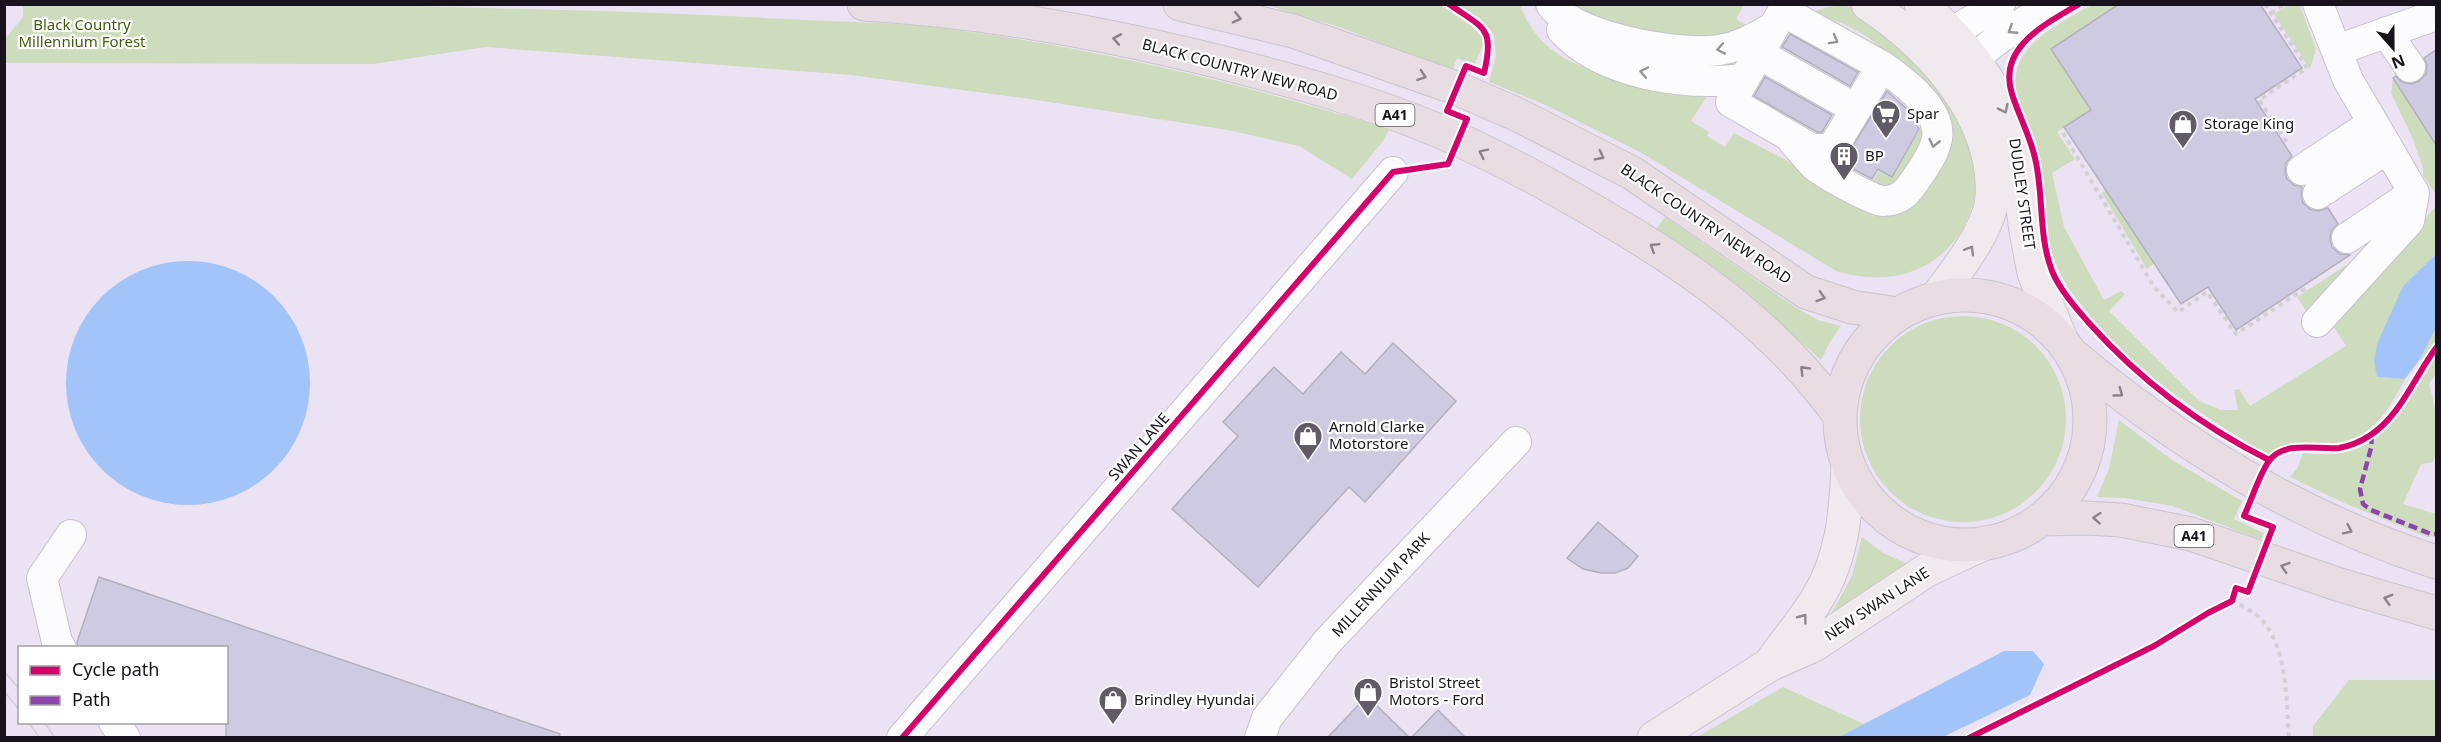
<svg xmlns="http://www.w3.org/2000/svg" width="2441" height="742" font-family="'Noto Sans',sans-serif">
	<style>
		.green { fill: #ccdcbc }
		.water { fill: #a3c4f9 }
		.building { fill: #cecae1; stroke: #b3b0bd; stroke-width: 1.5 }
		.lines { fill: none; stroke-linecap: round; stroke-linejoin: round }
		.minor-casing { stroke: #c7c1ce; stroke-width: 32 }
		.major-casing { stroke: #c9c5ce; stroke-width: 35 }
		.highway-casing { stroke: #c9c5ce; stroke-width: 35 }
		.path { stroke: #d2d0d5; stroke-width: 4; stroke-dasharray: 4.5 4.5; stroke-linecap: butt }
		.minor { stroke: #fcfbfd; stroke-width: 30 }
		.major { stroke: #f0e9ed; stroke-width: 33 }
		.highway { stroke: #e8dde2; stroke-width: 33 }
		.tram { stroke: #d3d1d5; stroke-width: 1.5 }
		.quiet { stroke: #8e44ad; stroke-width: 4.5; stroke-dasharray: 9 4.5; stroke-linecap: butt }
		.cycleway-casing { stroke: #fff; stroke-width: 10 }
		.cycleway { stroke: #d6006c; stroke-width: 6 }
		.oneway { stroke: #8a8289 }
		.oneway2 { stroke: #959298 }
		.oneway3 { stroke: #8e888f }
		.labels { text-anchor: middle; stroke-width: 4.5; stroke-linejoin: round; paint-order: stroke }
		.shield { fill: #fff; stroke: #5d5960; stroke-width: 1.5 }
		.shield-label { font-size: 14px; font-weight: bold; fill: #17121c }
		.park-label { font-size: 15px; fill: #3e5f08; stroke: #fff }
		.street-label { font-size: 15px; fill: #17121c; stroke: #fff }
		.poi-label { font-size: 15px; fill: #17121c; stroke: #fff; text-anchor: start }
	</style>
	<rect width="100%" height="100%" fill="#ebe3f4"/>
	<!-- green -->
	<path class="green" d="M355 4C499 9 643 11 786 19 835 22 885 22 933 27 1089 46 1240 83 1389 129L1384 140 1352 179 1299 146 1228 130 1030 99 851 75 486 47 373 64 5 63V39L23 17V5Z
		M2290 4 2300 5 2316 49 2310 69 2274 14Z
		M1267 5H1440L1469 24 1482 37 1483 46 1474 65 1457 58 1452 71 1342 28Z
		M1458 5H1520C1540 58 1582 69 1633 81 1658 87 1682 93 1707 96L1691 121 1709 132 1707 136 1725 147 1734 133 1873 206 1946 147 1903 64 1866 36 1844 24 1812 13C1823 7 1840 4 1852 7 1861 9 1919 58 1926 67 1934 76 1975 141 1976 149 1988 237 1922 298 1836 271L1640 152 1548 106 1489 82 1496 56 1494 34 1478 17Z
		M1572 5H1744L1736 19 1749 27 1707 42 1621 31Z
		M2092 5H2119L2091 110 2057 132 2075 159 2052 173 2064 227 2104 300 2121 291 2125 294 2109 311 2199 401 2221 410H2238L2234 390 2239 389 2250 406 2346 346 2334 327 2436 206V254L2403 286 2377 377 2405 379C2391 406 2371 441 2336 443 2308 444 2296 438 2270 456 2203 416 2139 375 2089 314 2072 294 2059 277 2052 252 2043 222 2045 185 2039 153 2035 132 2021 115 2017 94 2006 47 2059 24 2092 5Z
		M2393 78 2426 128 2436 122V195L2423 175V168L2413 139 2391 93Z
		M1922 126 1926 129 1902 189 1870 185 1880 170 1892 177Z
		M2105 190 2154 263 2147 269 2102 193Z
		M1665 217 1795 307 1818 320 1841 326 1830 342 1821 360 1761 307 1655 231Z
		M2362 255 2308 314 2297 297Z
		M1860 419a103 103 0 1 1 206 0a103 103 0 1 1-206 0Z
		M2436 328V374L2429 384C2436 409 2441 436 2433 462L2421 464 2403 504 2436 514V536L2427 537 2344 503 2290 477 2298 467 2303 453C2378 462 2393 423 2429 368L2420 359Z
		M2119 420 2172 460 2242 501 2234 519 2264 533 2261 540 2173 506 2124 498 2097 497 2109 469Z
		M1862 537 1883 553 1908 564 1831 614 1852 576Z
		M2349 680H2436V737H2313V726Z
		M1783 687 1864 724 1839 737H1697Z"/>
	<!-- water -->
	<path class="water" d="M2436 254V328L2420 359 2405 379 2377 377 2374 361 2377 344 2403 286Z
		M66 383a122 122 0 1 1 244 0a122 122 0 1 1-244 0Z
		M2004 651H2033L2044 664 2030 695 1943 737H1839Z"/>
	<!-- building -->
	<path class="building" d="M2119 4H2260L2302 68 2255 99 2292 156 2286 163 2285 172 2287 179 2294 185 2302 187 2301 194 2303 203 2310 209 2318 211 2328 208 2338 224 2331 231 2330 240 2332 247 2340 254 2350 255 2236 330 2208 287 2181 304 2064 127 2091 110 2051 49Z
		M1790 34 1858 72 1850 86 1782 47Z
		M2436 50V145L2393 78 2396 76 2402 82 2411 84 2419 81 2426 74 2427 65 2424 58Z
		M1765 77 1832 115 1822 132H1817L1754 96Z
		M1887 91 1907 109 1919 129 1892 177 1878 169 1872 179 1842 163Z
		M1393 343 1456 401 1365 502 1349 487 1258 587 1172 509 1238 436 1223 422 1274 367 1303 394 1341 352 1365 374Z
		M1598 522 1638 556 1628 568 1615 573H1601L1583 569 1567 558Z
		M99 577 560 734 559 738H226V648H78L77 642Z
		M1367 696 1410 738H1327Z
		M1438 710 1466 738H1411Z"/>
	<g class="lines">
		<!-- minor casing -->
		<g class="minor-casing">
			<path id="minor" d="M1551 4C1573 38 1682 56 1719 50 1740 47 1756 37 1774 27
				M1783 11 1882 66 1832 149H1812L1731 102 1787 4
				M1562 30C1603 75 1686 86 1744 79
				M2386 32 2410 67
				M1945 48 1939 40 2000 4
				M2337 50 2436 15
				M1759 54 1856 109
				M1954 74 1997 40 2052 4
				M1793 141C1800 149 1807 158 1814 165 1823 173 1873 201 1883 201 1902 201 1909 190 1918 176 1926 165 1934 153 1937 139 1942 109 1903 81 1882 66
				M2302 170 2373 123
				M2318 194 2388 148
				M2347 238 2414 193
				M2317 322 2409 221 2414 193 2348 80 2318 4
				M61 648 57 642 42 578 71 535
				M114 722 125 738
				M902 738 1393 172
				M1260 738 1267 718 1327 642 1516 442"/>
		</g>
		<!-- major casing -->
		<g class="major-casing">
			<path id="major" d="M1868 4C1931 46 1997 117 1992 198 1989 231 1956 271 1937 297
				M1921 4C1962 41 1994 80 2013 133L2026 231 2034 273 2060 337
				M1770 664C1785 642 1803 622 1817 599 1843 557 1846 512 1848 464
				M1654 738 1769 665 1814 645 1927 570 1985 543"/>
		</g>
		<!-- highway casing -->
		<g class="highway-casing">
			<path id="highway" d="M864 4C984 11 1104 33 1220 62 1294 81 1368 101 1439 131 1497 156 1554 187 1609 220 1698 272 1779 331 1840 416
				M1180 4 1293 31 1456 88 1516 114 1632 173 1806 292 1852 307 1897 314
				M1840 420a125 125 0 1 1 250 0a125 125 0 1 1-250 0Z
				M2075 357C2183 447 2302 519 2436 562
				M2041 519 2086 518 2121 520 2191 534 2340 585 2436 613"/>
		</g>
		<!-- path -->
		<path class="path" d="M1449 4C1479 26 1495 28 1485 68
			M2265 4 2307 68 2259 100 2288 144
			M2271 13 2285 4
			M2063 133 2154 287 2178 312 2207 292 2236 334 2306 288
			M1422 168 1438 165
			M2232 601C2242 606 2255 612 2263 621 2288 652 2286 700 2289 738"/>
		<!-- minor -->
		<use href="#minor" class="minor"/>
		<!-- major -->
		<use href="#major" class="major"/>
		<!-- highway -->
		<use href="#highway" class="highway"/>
		<!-- tram -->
		<path class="tram" d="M4 671 20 690
			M4 691 20 711
			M28 722 40 738
			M44 722 55 738"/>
		<!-- quiet -->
		<path class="quiet" d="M2372 435 2371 448 2360 489 2363 504 2371 510 2431 534H2436"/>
		<!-- cycleway casing -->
		<g class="cycleway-casing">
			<path id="cycleway" d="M2079 4C2046 24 1997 47 2012 94 2019 116 2030 136 2035 158 2044 195 2038 235 2052 271 2060 290 2075 307 2089 323 2140 380 2201 426 2269 460
				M902 738 1393 172 1448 164 1467 119 1447 111 1466 66 1484 73C1495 27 1484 29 1449 4
				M1969 738 2154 646 2208 613 2232 601 2236 588 2248 592 2273 527 2244 516C2251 501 2260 473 2269 461 2284 440 2318 450 2339 448 2350 446 2360 442 2369 436 2400 417 2415 376 2436 348"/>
		</g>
		<!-- cycleway -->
		<use href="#cycleway" class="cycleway"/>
	</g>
	<!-- one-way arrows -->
	<defs><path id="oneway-chevron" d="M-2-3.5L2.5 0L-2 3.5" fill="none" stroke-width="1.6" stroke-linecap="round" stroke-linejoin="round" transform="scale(1.5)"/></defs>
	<g class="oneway">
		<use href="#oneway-chevron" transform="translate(1237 18) rotate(13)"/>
		<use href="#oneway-chevron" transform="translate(1117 39) rotate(-170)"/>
		<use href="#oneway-chevron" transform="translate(1422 76) rotate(19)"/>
		<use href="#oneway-chevron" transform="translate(1483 153) rotate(-154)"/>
		<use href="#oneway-chevron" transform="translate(1600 156) rotate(27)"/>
		<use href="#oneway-chevron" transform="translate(1654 247) rotate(-148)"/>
		<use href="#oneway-chevron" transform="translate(1821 297) rotate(18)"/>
		<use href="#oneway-chevron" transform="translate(1804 370) rotate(-134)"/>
		<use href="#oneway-chevron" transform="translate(2119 393) rotate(36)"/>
		<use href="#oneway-chevron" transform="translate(2097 518) rotate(-176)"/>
		<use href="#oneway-chevron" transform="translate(2348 530) rotate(26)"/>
		<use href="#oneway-chevron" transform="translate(2285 567) rotate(-162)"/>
		<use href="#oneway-chevron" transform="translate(2388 599) rotate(-164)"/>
	</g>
	<g class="oneway2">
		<use href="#oneway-chevron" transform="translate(2012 30) rotate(147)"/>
		<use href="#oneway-chevron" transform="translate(1834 40) rotate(29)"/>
		<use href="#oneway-chevron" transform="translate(1721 49) rotate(169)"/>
		<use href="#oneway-chevron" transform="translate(1644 72) rotate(-168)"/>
		<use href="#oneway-chevron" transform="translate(1934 143) rotate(103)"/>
	</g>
	<g class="oneway3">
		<use href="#oneway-chevron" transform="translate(2004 109) rotate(64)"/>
		<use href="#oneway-chevron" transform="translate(1970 250) rotate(-59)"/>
		<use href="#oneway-chevron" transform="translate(1803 618) rotate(-53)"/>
	</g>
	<!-- icons -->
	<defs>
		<g id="supermarket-pin" transform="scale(1.5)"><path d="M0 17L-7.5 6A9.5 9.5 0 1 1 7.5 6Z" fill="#615b68" stroke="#fff"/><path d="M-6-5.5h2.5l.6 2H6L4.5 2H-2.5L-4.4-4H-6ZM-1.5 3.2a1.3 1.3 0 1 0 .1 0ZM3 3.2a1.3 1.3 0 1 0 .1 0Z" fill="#fff"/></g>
		<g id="shop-pin" transform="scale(1.5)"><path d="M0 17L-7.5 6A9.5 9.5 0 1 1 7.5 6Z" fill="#615b68" stroke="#fff"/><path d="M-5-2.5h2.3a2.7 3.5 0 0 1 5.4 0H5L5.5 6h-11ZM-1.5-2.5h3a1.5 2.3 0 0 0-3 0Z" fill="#fff"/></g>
		<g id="building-pin" transform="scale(1.5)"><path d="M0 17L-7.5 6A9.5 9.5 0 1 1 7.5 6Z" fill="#615b68" stroke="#fff"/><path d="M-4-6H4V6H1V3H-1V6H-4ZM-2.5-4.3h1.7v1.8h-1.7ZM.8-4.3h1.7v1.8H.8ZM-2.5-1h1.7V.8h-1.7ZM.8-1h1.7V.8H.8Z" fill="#fff"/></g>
	</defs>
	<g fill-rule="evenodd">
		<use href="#supermarket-pin" x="1886" y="114"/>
		<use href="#shop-pin" x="2183" y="124"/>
		<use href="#building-pin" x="1844" y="156"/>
		<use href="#shop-pin" x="1308" y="436"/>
		<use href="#shop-pin" x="1368" y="692"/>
		<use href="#shop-pin" x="1113" y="700"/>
	</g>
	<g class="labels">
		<!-- shield labels -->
		<g class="shield">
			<rect x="1375.5" y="104" width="39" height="22" rx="4.5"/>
			<rect x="2174.5" y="525" width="39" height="22" rx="4.5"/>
		</g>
		<g class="shield-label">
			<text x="1395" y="120">A41</text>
			<text x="2194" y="541">A41</text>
		</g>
		<!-- park labels -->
		<g class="park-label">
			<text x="82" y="30">Black Country<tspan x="82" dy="17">Millennium Forest</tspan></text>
		</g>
		<!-- street labels -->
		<g class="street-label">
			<text transform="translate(1240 70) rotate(15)" y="5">BLACK COUNTRY NEW ROAD</text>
			<text transform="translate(2022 194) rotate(82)" y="5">DUDLEY STREET</text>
			<text transform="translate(1706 224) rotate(34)" y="5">BLACK COUNTRY NEW ROAD</text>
			<text transform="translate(1139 447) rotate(-49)" y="5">SWAN LANE</text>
			<text transform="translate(1381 585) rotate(-47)" y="5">MILLENNIUM PARK</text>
			<text transform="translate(1877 604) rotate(-33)" y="5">NEW SWAN LANE</text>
		</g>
		<!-- poi labels -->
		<g class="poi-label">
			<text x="1907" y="119">Spar</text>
			<text x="2204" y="129">Storage King</text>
			<text x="1865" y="161">BP</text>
			<text x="1329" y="432">Arnold Clarke<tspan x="1329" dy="17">Motorstore</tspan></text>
			<text x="1389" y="688">Bristol Street<tspan x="1389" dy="17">Motors - Ford</tspan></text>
			<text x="1134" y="705">Brindley Hyundai</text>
		</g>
	</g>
	<!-- border -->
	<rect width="2441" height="742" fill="none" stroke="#17121c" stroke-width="12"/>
	<!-- legend -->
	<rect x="18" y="646" width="210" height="78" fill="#ffffff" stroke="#a2a0a4" stroke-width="1.5"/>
	<rect x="30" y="666" width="30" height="9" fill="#d6006c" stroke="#a2a0a4" stroke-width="1.5"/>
	<text x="72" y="676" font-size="18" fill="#17121c">Cycle path</text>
	<rect x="30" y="696" width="30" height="9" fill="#8e44ad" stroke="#a2a0a4" stroke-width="1.5"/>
	<text x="72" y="706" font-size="18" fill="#17121c">Path</text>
	<!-- north arrow -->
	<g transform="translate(2393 48) rotate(159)" stroke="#ffffff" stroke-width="4.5" paint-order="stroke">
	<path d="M0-4.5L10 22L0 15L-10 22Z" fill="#17121c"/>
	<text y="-9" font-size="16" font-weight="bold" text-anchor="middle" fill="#17121c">N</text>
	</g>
</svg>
